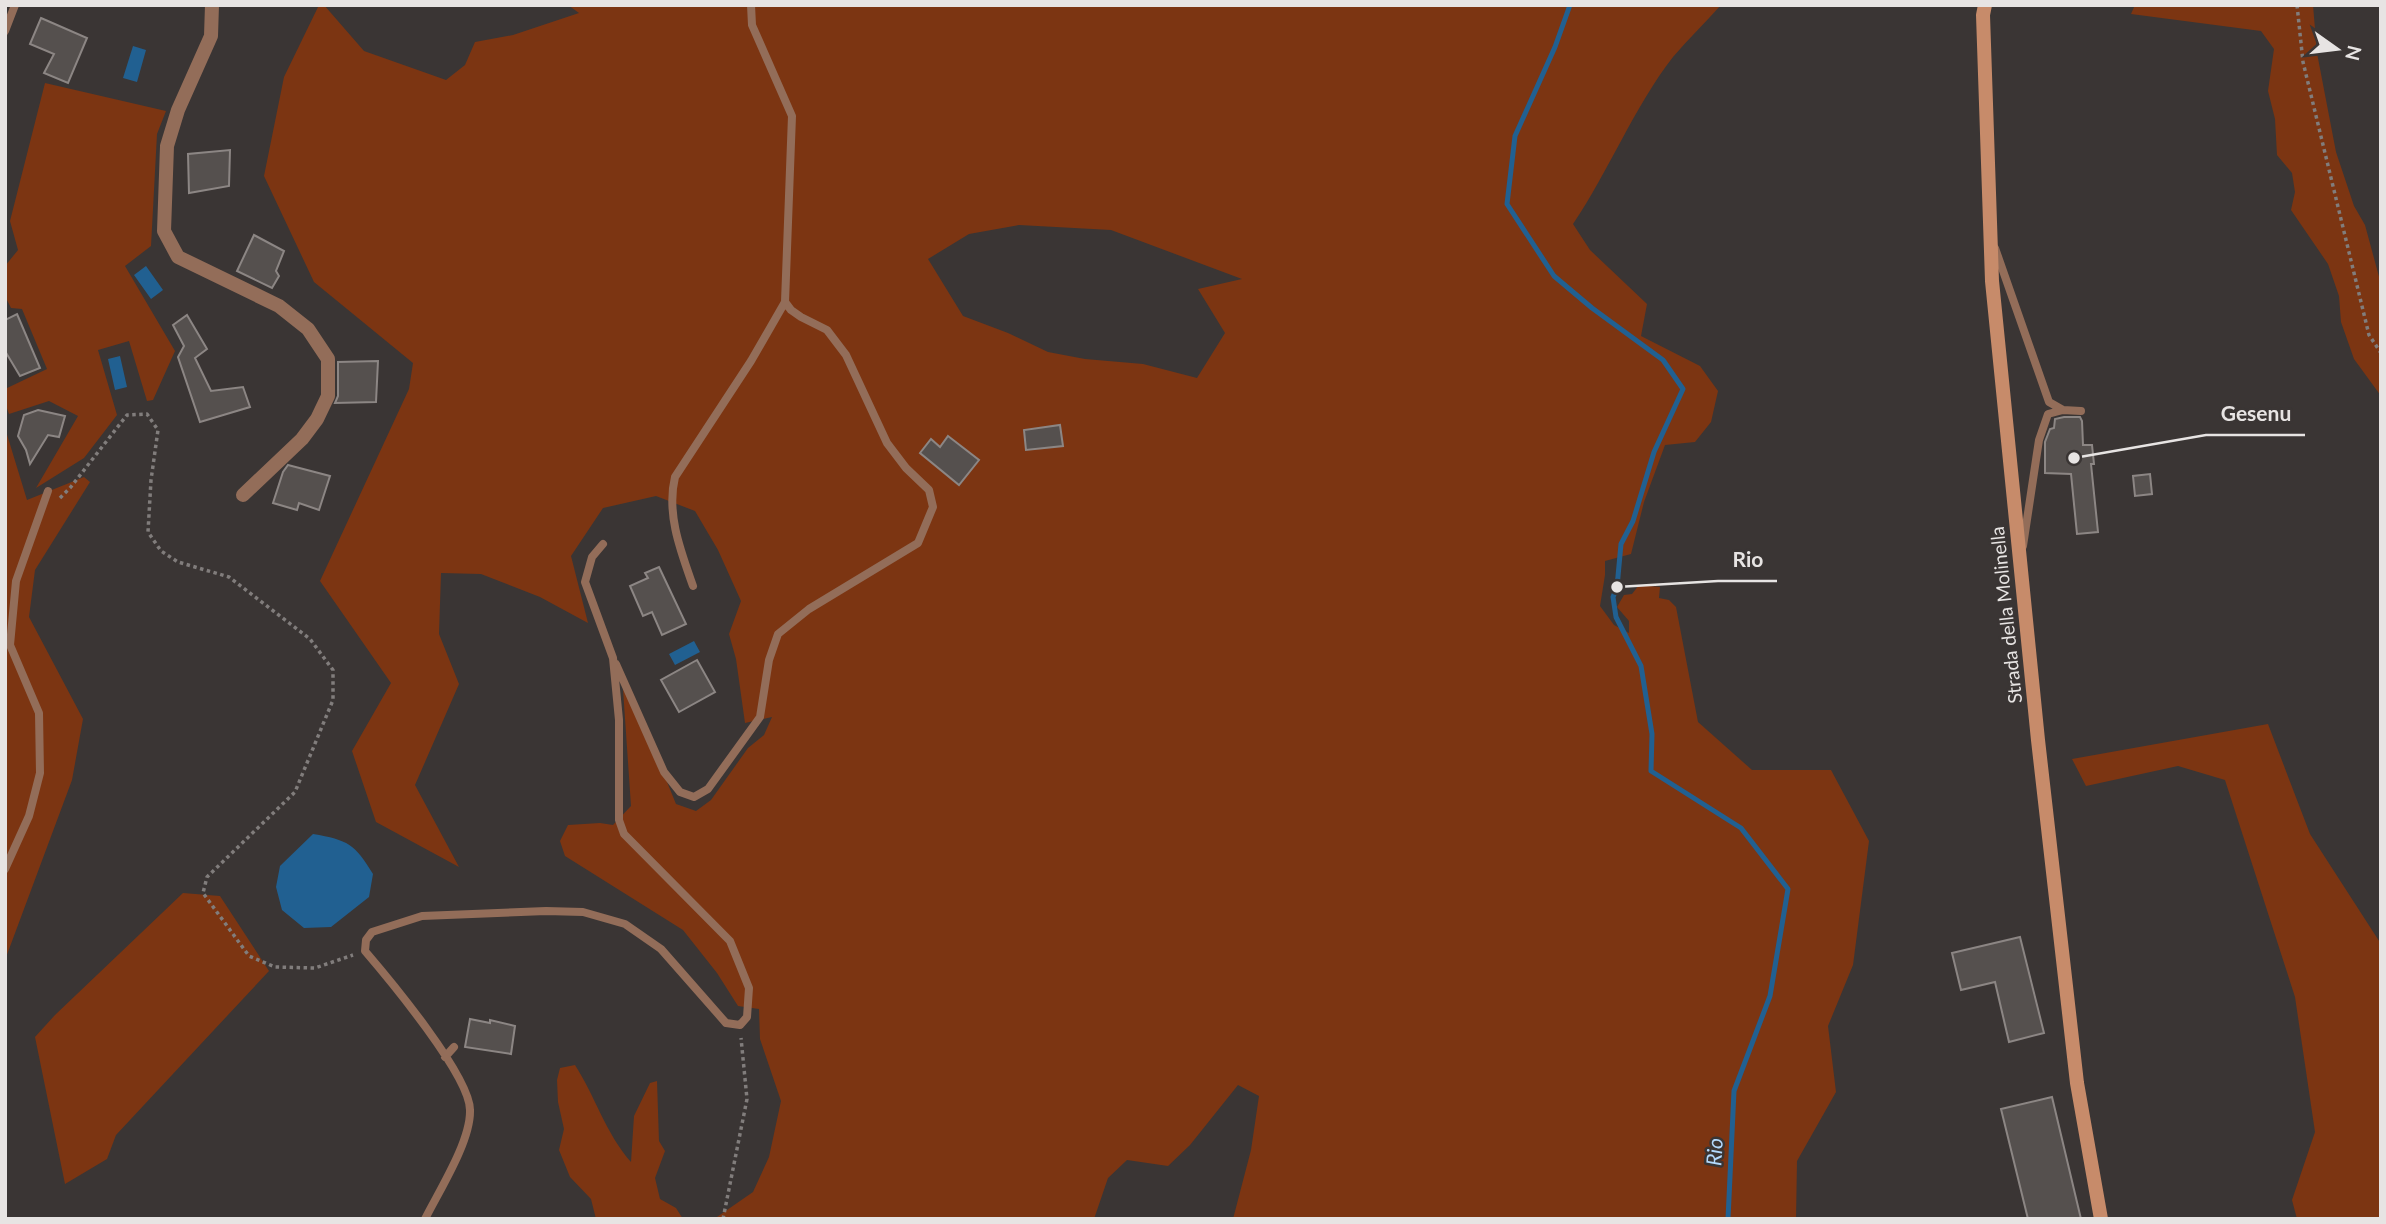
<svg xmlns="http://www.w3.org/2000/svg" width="2386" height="1224" font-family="Lato,sans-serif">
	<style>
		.green { fill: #7c3512; fill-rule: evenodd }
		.water { fill: #216091 }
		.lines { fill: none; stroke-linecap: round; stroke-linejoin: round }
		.stream { stroke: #216091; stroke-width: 5 }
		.building { fill: #55504e; stroke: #8c8684; stroke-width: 2 }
		.path { stroke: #817d7c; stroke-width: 3.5; stroke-dasharray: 3.5 3.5; stroke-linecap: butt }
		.lane { stroke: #936d59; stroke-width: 8 }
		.street { stroke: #936d59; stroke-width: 14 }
		.secondary { stroke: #c78b6a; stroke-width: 14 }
		.labels { text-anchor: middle; stroke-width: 5; stroke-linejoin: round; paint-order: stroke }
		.street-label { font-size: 19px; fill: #e7e4e3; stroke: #3a3534 }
		.water-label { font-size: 21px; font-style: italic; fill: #b3d9fc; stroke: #3a3534 }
		.leader { fill: none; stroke: #e7e4e3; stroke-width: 2.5 }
		.callout-dot { fill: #e7e4e3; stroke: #3a3534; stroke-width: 2.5 }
		.callout-label { font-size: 21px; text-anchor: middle; font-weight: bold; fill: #e7e4e3; stroke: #3a3534; stroke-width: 5; stroke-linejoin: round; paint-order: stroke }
	</style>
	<rect width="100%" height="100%" fill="#3a3534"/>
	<!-- green -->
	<path class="green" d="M319 5H324L364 51 446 80 465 65 475 42 513 35 579 13 568 5H1721C1706 22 1688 39 1673 57 1634 107 1609 171 1573 224L1590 250 1647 304 1641 336 1700 366 1718 391 1711 422 1695 442 1665 445 1644 502 1631 554 1605 561V575L1600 606 1614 625 1629 633V621L1617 607 1624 595 1632 594 1639 585 1660 587 1659 598 1669 600 1676 607 1698 722 1752 770H1831L1869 841 1853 965 1828 1026 1836 1092 1797 1161 1796 1219H1233L1251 1150 1259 1096 1238 1085 1190 1145 1168 1166 1127 1160 1108 1178 1094 1219H714L753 1192 769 1157 781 1101 760 1039 759 1009 738 1006 717 973 683 930 565 856 560 841 568 825 600 823 613 825 631 806 623 689 624 685 628 686 676 804 696 811 711 800 748 748 764 735 772 717 745 723 736 659 729 634 741 601 718 550 695 511 656 496 603 508 571 556 588 623 540 597 481 574 441 573 439 634 459 684 415 785 459 867 376 822 352 751 391 683 320 581 409 389 413 363 314 282 264 176 284 77ZM1019 225 1111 230 1242 279 1198 289 1225 333 1197 378 1143 364 1085 359 1048 352 1008 333 963 316 928 259 969 234Z
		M2135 5H2313L2317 53 2336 152 2354 206 2365 225 2381 284V396L2354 359 2341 322 2339 296 2328 264 2291 210 2295 192 2292 173 2277 155 2275 119 2268 91 2274 49 2261 31 2131 14Z
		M45 83 166 111 157 134 151 246 125 266 175 351 153 400 147 401 129 341 98 350 117 415 84 458 36 488 78 416 49 401 9 414 5 403V389L47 369 22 309 11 308 5 296V266L18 250 10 221Z
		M5 428 27 500 84 477 90 482 35 570 29 617 83 719 72 780 5 960Z
		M2268 724 2310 834 2381 944V1219H2297L2292 1200 2315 1132 2295 997 2225 780 2178 766 2086 786 2072 759Z
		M183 893 220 896 269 971 116 1135 107 1159 65 1184 35 1037 55 1015Z
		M575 1065C595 1096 606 1134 631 1162L634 1116 650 1083 657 1081 659 1141 665 1151 655 1178 660 1199 676 1208 683 1219H596L591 1199 570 1177 559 1150 564 1129 558 1102 557 1080 560 1068Z"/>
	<!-- water -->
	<path class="water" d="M133 46 146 50 137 82 123 78Z
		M146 266 163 290 151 299 134 275Z
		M120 356 127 387 115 390 108 359Z
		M694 641 700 652 675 665 669 654Z
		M313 834C348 840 355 844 373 874L369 897 331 927 304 928 282 910 276 887 280 866Z"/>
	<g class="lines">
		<!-- stream -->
		<path class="stream" d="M1570 5 1555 47 1515 136 1507 204 1554 276 1592 308 1663 360 1683 389 1654 452 1633 521 1621 544 1617 587 1613 597 1616 617 1641 666 1652 734 1651 771 1741 828 1788 889 1770 996 1734 1091 1728 1219"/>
	</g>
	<!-- building -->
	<path class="building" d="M41 18 87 38 68 83 44 73 54 54 30 44Z
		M230 150 229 186 189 193 188 154Z
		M254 235 284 251 276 271 279 276 272 288 237 271Z
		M17 314 40 368 20 376 5 351V320Z
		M187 315 207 349 195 358 211 391 243 387 250 407 200 422 178 357 184 346 173 325Z
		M378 361 376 402 335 403 338 396V362Z
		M38 410 65 416 59 437 48 435 30 464 26 450 18 436 24 415Z
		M2064 417H2080L2082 421 2083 445H2092L2094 464H2091L2098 532 2077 534 2071 474 2045 473V442L2050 429 2054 428 2055 419Z
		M1060 425 1063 446 1026 450 1024 430Z
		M948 436 979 460 959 485 920 453 931 439 940 447Z
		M288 465 330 476 319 510 299 503 297 510 273 503 283 472Z
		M2150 474 2152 494 2135 496 2133 476Z
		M659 567 686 624 662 635 652 612 643 616 630 586 648 578 645 573Z
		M697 660 715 692 679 712 661 680Z
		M2020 937 2044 1033 2009 1042 1995 982 1961 990 1952 953Z
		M470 1019 490 1023V1020L515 1026 511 1054 465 1047Z
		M2052 1097 2081 1219H2028L2001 1109Z"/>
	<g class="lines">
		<!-- path -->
		<path class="path" d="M2297 5 2303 62 2369 335 2381 353
			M60 498 70 488 127 415 147 414 158 430 151 480 148 532 161 551 178 562 229 577 310 639 333 670V700L295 792 207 877 203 893 249 956 275 967 315 968 353 955
			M723 1219 747 1099 741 1038"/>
		<!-- lane -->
		<path class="lane" d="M5 31 15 5
			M1995 248 2049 402 2063 410
			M2023 546 2039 440 2048 414 2063 410 2081 411
			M693 586C681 552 666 514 675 477L751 361 785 302
			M616 664 664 772 680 792 694 797 708 789 760 717 769 660 778 634 809 609 918 543 933 507 929 490 906 468 887 443 846 355 827 330 801 317 791 310 785 302 792 116 752 25 751 5
			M5 869 29 816 40 773 39 713 10 645 16 581 48 491
			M445 1057 454 1047
			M425 1219C439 1191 471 1141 470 1110 470 1076 389 979 365 951L366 940 372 932 422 916 546 911 583 912 625 924 661 949 726 1023 740 1025 747 1017 749 988 730 941 624 834 619 820V720L613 658 585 582 592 557 603 544"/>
		<!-- street -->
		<path class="street" d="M212 5 211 36 178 110 167 146 164 231 178 257 279 306 308 329 328 359V396L317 419 302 439 243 495"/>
		<!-- secondary -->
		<path class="secondary" d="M1985 5 1983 15 1992 281 2038 740 2077 1083 2101 1219"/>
	</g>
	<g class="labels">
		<!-- street labels -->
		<g class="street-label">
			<text transform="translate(2006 615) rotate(-96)" y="7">Strada della Molinella</text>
		</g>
		<!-- water labels -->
		<g class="water-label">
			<text transform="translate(1715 1152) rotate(-87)" y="7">Rio</text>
		</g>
	</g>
	<!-- callouts -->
	<path class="leader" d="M2074 458L2206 435H2305M1617 587L1718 581H1777"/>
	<g class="callout-dot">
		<circle cx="2074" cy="458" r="7"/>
		<circle cx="1617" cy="587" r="7"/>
	</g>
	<g class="callout-label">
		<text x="2256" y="421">Gesenu</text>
		<text x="1748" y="567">Rio</text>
	</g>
	<!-- border -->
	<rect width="2386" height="1224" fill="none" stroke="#e7e4e3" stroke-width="14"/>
	<!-- north arrow -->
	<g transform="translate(2337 49) rotate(104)" stroke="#3a3534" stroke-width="5" paint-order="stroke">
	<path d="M0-5L12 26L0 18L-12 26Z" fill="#e7e4e3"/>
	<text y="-10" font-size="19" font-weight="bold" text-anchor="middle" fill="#e7e4e3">N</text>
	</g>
</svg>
